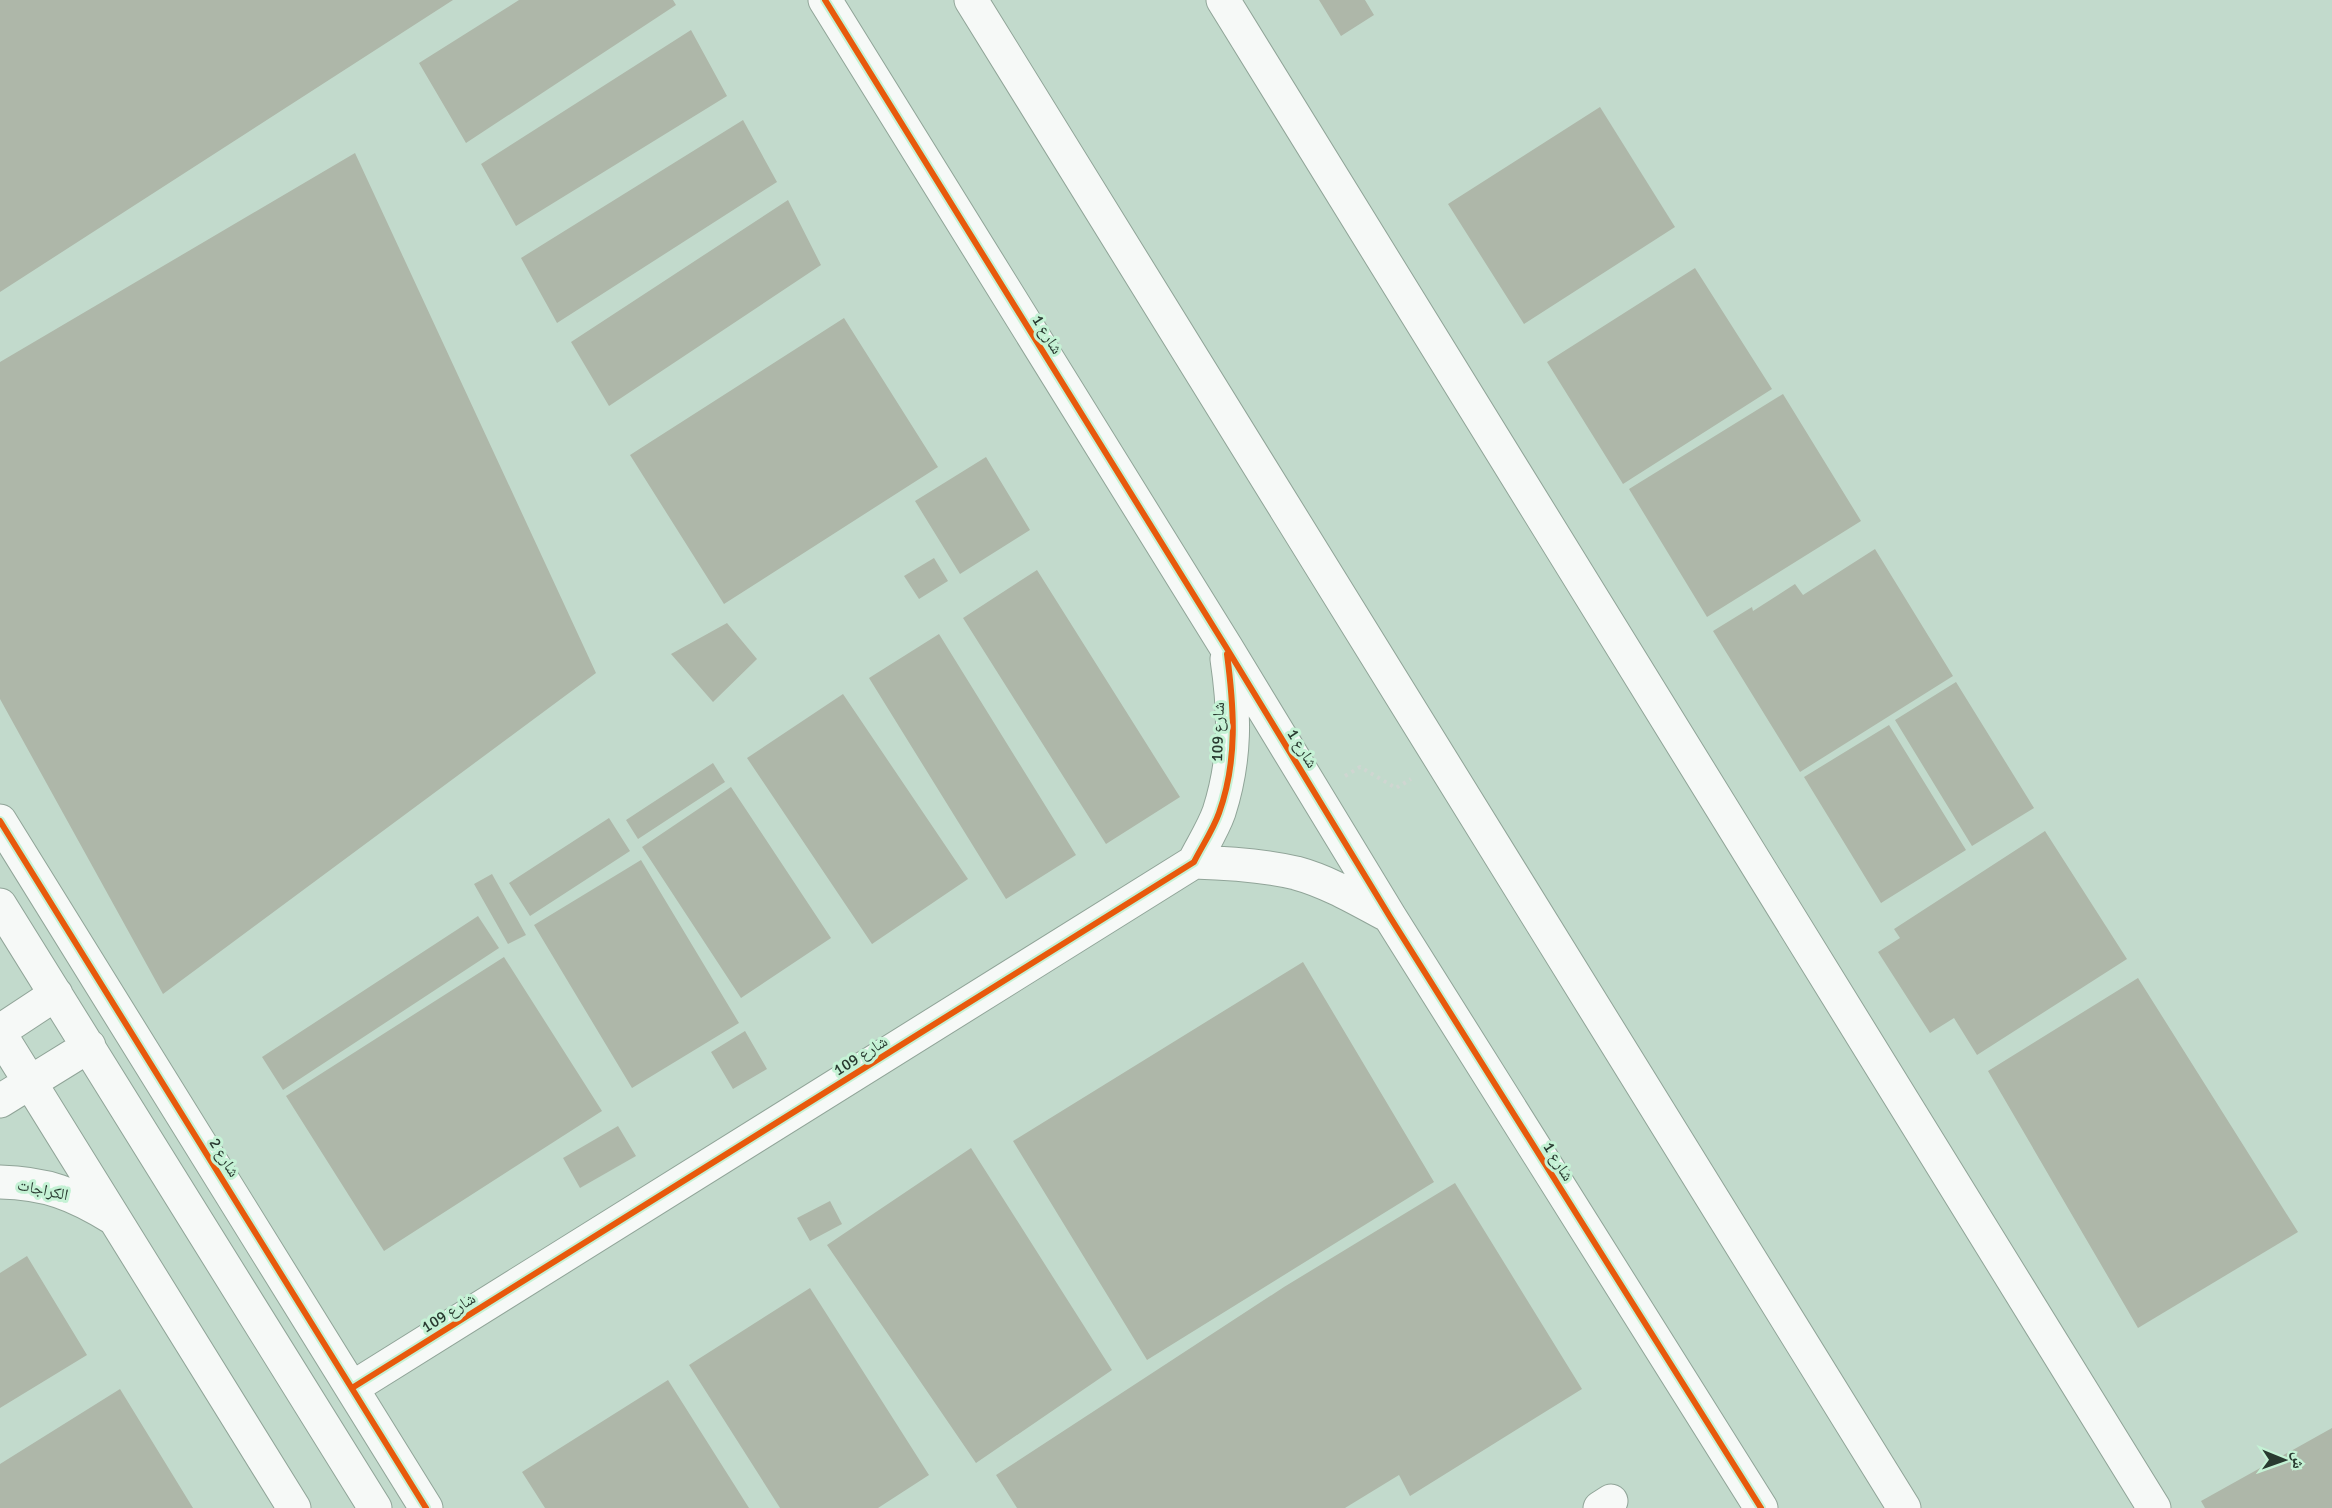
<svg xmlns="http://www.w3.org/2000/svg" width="2332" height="1508" font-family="Signika,'Noto Naskh Arabic',sans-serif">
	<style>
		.building { fill: #aeb7a9 }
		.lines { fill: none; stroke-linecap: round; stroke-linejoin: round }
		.minor-casing { stroke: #90a498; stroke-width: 35 }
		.path { stroke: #cfd6d1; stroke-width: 4; stroke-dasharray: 3 4.5; stroke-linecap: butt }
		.minor { stroke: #f6f9f7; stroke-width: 33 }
		.cycleway-casing { stroke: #c5f2d5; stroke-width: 10 }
		.cycleway { stroke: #e8590c; stroke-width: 6 }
		.labels { text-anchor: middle; stroke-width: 6; stroke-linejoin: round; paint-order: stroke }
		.street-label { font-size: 16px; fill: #293a30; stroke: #c5f2d5 }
	</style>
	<rect width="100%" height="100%" fill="#c2dacc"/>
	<!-- building -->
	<path class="building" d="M0 0H453L0 292Z
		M519 0H673L676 5 466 143 419 63Z
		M1319 0H1365L1374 15 1341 36Z
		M691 30 727 96 516 226 481 164Z
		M1600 107 1675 227 1524 324 1448 204Z
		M743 120 777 182 557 323 521 258Z
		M355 153 596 673 163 994 0 699V362Z
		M788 200 821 265 609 406 571 342Z
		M1695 268 1772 389 1623 484 1547 362Z
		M844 318 938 467 724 604 630 455Z
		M1783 394 1861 521 1707 617 1629 489Z
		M986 457 1030 530 960 574 915 501Z
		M1875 549 1953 676 1800 772 1713 631 1752 607 1753 611 1795 584 1803 595Z
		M934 558 948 581 919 599 904 576Z
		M1037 570 1180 797 1106 844 963 618Z
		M727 623 757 659 713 702 671 654Z
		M939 634 1076 855 1006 899 869 678Z
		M1956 682 2034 808 1972 846 1895 720Z
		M843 694 968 879 872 944 747 758Z
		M1889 725 1966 850 1881 903 1804 777Z
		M713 763 725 782 638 839 626 820Z
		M731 787 831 938 741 998 642 847Z
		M609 818 630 851 530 916 509 883Z
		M2045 831 2127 959 1977 1055 1954 1018 1930 1033 1878 952 1900 938 1894 929Z
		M641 860 739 1023 632 1088 534 925Z
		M492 874 526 935 508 944 474 884Z
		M478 916 499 948 283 1090 262 1057Z
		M504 957 602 1111 384 1251 286 1096Z
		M1303 962 1434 1182 1147 1360 1013 1141Z
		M2138 978 2298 1232 2138 1328 1988 1071Z
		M745 1031 767 1069 733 1089 711 1052Z
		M618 1126 636 1156 580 1188 563 1158Z
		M971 1148 1112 1370 976 1463 827 1245Z
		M1455 1183 1582 1389 1410 1496 1399 1475 1345 1508H1017L996 1475 1284 1287Z
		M830 1201 842 1224 810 1241 797 1218Z
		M27 1256 87 1355 0 1408V1273Z
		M810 1288 929 1475 878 1508H780L689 1365Z
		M668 1380 749 1508H545L522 1472Z
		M120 1389 193 1508H0V1464Z
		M2332 1428V1508H2205L2201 1501Z"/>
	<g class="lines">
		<!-- minor casing -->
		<g class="minor-casing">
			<path id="minor" d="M825 0 1226 647 1390 917 1761 1508
				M971 0 1904 1508
				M1223 0 2154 1508
				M0 821 426 1508
				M1194 862C1228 863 1262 865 1296 873 1329 882 1359 900 1389 916
				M0 905 375 1508
				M0 1031 56 994
				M0 1034 294 1508
				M0 1101 89 1046
				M0 1182C46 1183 74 1194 113 1218
				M352 1388 1194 862C1202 846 1213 829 1219 812 1236 759 1235 713 1227 659
				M1600 1508 1611 1501"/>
		</g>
		<!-- path -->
		<path class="path" d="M1345 776 1360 767 1396 788 1411 779"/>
		<!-- minor -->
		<use href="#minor" class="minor"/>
		<!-- cycleway casing -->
		<g class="cycleway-casing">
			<path id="cycleway" d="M825 0 1226 647 1390 917 1761 1508
				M0 821 426 1508
				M352 1388 1194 862C1202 846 1213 830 1219 813 1238 760 1234 708 1227 654"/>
		</g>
		<!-- cycleway -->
		<use href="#cycleway" class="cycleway"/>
	</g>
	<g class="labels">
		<!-- street labels -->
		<g class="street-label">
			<text transform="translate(1048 334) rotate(58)" y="6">شارع 1</text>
			<text transform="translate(1217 732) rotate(-88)" y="6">شارع 109</text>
			<text transform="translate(1303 748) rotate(58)" y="6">شارع 1</text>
			<text transform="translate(860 1055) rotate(-32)" y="6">شارع 109</text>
			<text transform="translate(225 1157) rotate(58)" y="6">شارع 2</text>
			<text transform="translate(1559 1161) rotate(58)" y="6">شارع 1</text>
			<text transform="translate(43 1189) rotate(12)" y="6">الكراجات</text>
			<text transform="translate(448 1312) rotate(-32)" y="6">شارع 109</text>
		</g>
	</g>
	<!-- north arrow -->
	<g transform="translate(2284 1460) rotate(91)" stroke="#c5f2d5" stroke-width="4.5" paint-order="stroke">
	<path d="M0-4.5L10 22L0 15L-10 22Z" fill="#293a30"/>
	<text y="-9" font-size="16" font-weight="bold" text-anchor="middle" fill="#293a30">ش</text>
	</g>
</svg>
